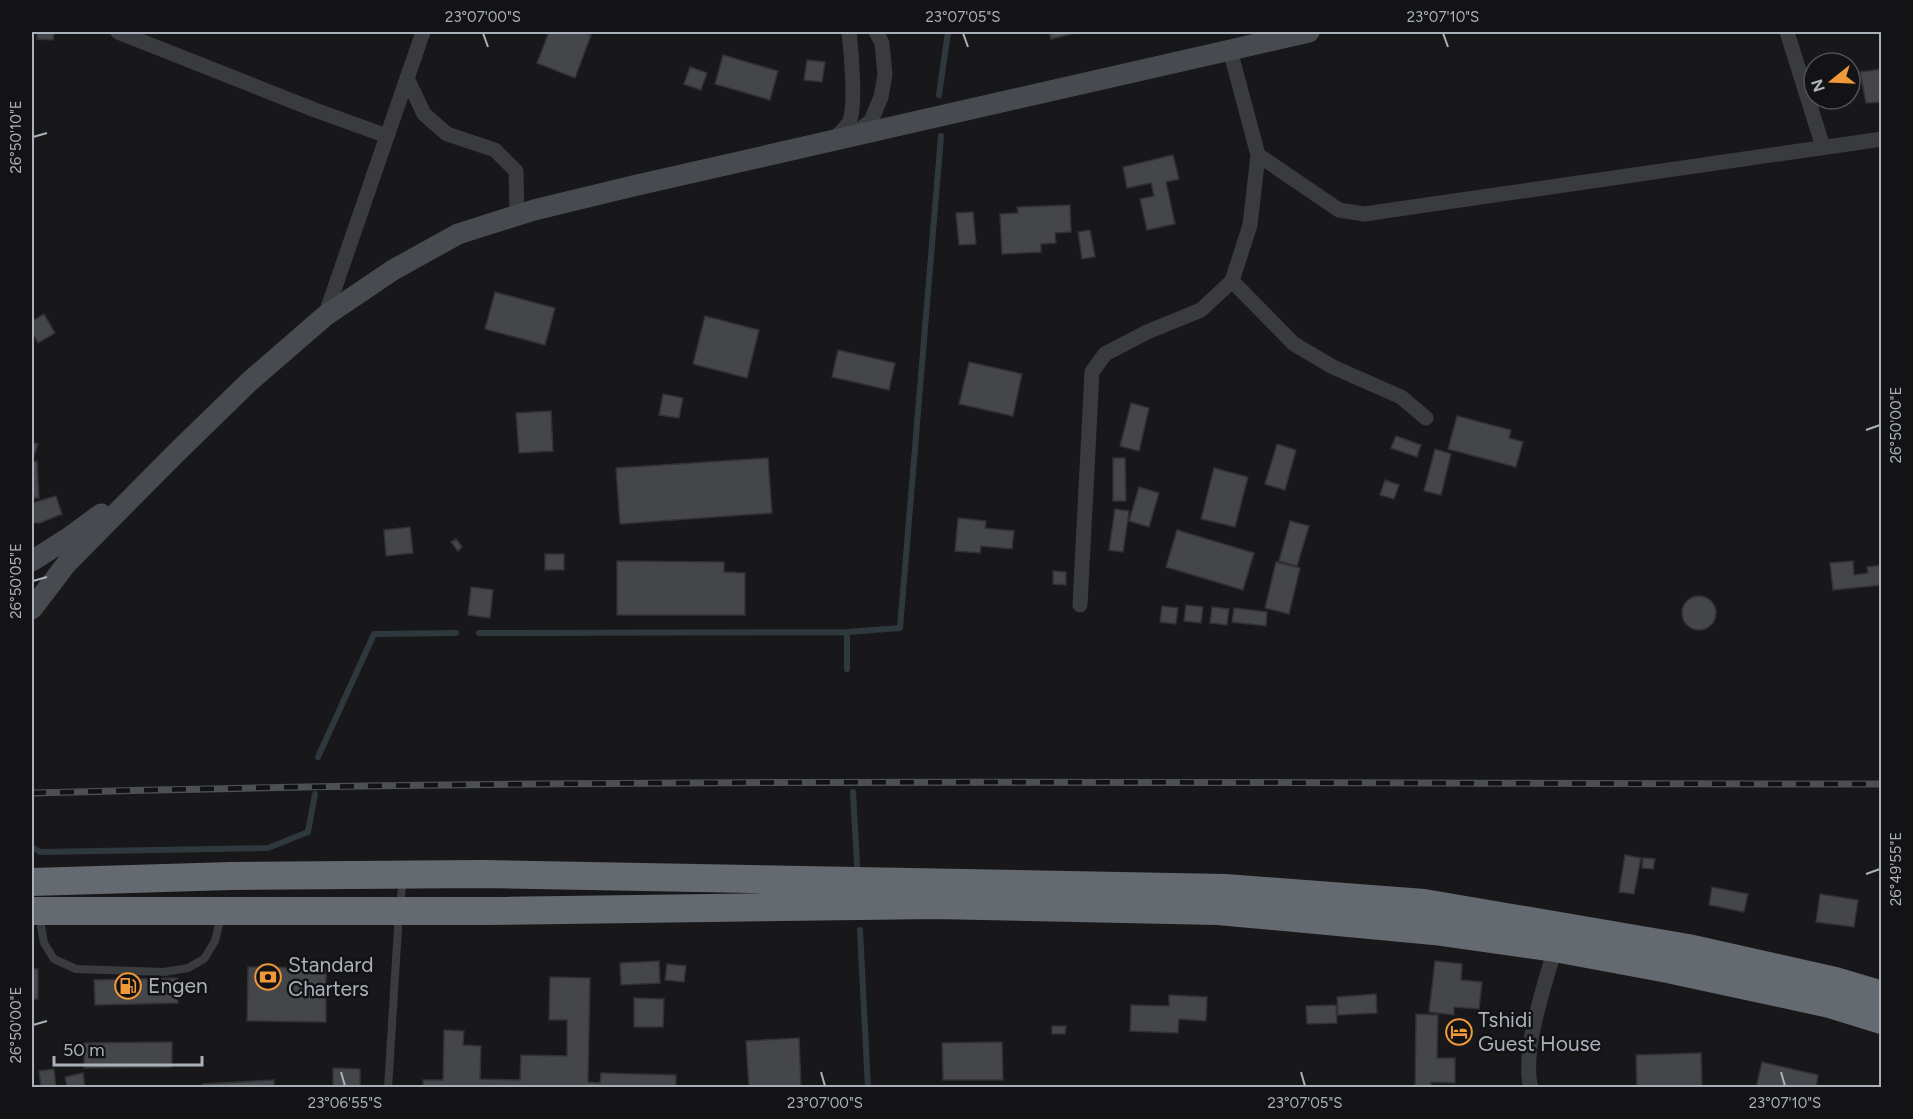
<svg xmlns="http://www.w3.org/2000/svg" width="1913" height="1119" font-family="Figtree,sans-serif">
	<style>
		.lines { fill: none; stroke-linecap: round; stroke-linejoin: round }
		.stream { stroke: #2e393e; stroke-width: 6 }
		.building { fill: #44464a; stroke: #323236; stroke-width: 1.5 }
		.lane { stroke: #393b3f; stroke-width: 8 }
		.street { stroke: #393b3f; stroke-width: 15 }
		.secondary { stroke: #474a4f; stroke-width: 21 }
		.highway { stroke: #656a70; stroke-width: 28 }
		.rail-casing { stroke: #4c4f54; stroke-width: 7 }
		.rail { stroke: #131315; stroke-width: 4.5; stroke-dasharray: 14; stroke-linecap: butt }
		.ticks { fill: none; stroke: #aab1ba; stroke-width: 2 }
		.labels { text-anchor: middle; stroke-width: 5; stroke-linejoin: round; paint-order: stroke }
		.poi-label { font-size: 21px; fill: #aab1ba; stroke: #131315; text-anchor: start }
		.neatline { fill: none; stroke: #aab1ba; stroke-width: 2 }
		.ticks-label { font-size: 15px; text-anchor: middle; fill: #aab1ba }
	</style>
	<rect width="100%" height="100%" fill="#18181a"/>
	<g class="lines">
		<!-- stream -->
		<path class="stream" d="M939 95 948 32
			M479 633 847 632 900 628 941 136
			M847 669V632
			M318 757 374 634 456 633
			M853 792 857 865
			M32 847 40 852 268 848 308 832 315 794
			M860 930 868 1088"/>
	</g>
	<!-- building -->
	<path class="building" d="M37 32H54L53 40 37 39Z
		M549 32H581L591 35 575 78 537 63Z
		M1049 32H1079L1051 39Z
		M723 55 778 71 770 100 715 84Z
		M807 60 825 62 822 82 804 80Z
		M690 67 707 73 701 90 684 84Z
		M1882 69V102L1866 103 1860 72Z
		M1173 155 1179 179 1166 182 1175 224 1147 230 1140 199 1154 196 1151 183 1127 188 1123 167Z
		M1070 205 1071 232 1055 233 1056 243 1041 244V252L1002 254 1000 214 1018 213 1017 207Z
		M973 212 976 244 959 245 956 213Z
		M1090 230 1095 257 1082 259 1078 232Z
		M495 292 555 308 545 345 485 329Z
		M44 314 55 333 38 343 32 332V321Z
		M705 316 759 330 747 378 693 364Z
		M838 350 895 363 889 390 832 377Z
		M969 362 1022 374 1013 416 959 404Z
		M663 394 683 398 679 418 659 415Z
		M1131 403 1149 408 1139 451 1120 446Z
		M551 411 553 451 519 453 516 413Z
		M1457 416 1511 430 1509 438 1523 442 1516 467 1448 449Z
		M1396 436 1421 445 1417 457 1391 448Z
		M32 442 38 444 32 461Z
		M1277 444 1296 450 1285 490 1265 484Z
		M1435 449 1451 454 1441 495 1424 491Z
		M768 458 772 513 620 524 616 468Z
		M1113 458H1125L1126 501H1113Z
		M37 461 39 498H32V462Z
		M1214 468 1248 477 1235 527 1201 519Z
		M1385 480 1399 485 1394 499 1380 495Z
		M1139 487 1159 493 1149 527 1129 521Z
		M56 496 62 514 40 523H32V503Z
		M1115 509 1129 511 1123 552 1109 550Z
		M958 518 986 521 985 528 1014 531 1012 549 981 546 980 553 955 551Z
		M1290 521 1309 526 1297 566 1279 561Z
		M410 527 413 553 386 556 384 530Z
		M1177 530 1254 553 1243 590 1166 567Z
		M456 539 462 547 458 551 451 542Z
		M545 554H564V570H545Z
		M617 561 724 562V572L745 573V615H617Z
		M1853 561 1854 575 1868 573 1867 567 1882 565V585L1833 590 1830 563Z
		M1276 562 1300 568 1289 614 1265 608Z
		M1053 571 1066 572V585L1053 584Z
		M471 587 493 590 490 618 468 615Z
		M1682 613a17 17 0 1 1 34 0a17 17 0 1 1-34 0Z
		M1186 605 1203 607 1201 623 1184 621Z
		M1162 606 1178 608 1176 624 1160 622Z
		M1212 607 1229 609 1227 625 1210 623Z
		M1234 608 1267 612 1266 626 1232 622Z
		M1625 855 1641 858 1634 894 1619 892Z
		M1643 858 1655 859 1653 869 1642 868Z
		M1712 887 1748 894 1744 912 1709 905Z
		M1820 894 1858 900 1854 927 1816 922Z
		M659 961 660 983 621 985 620 963Z
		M1435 961 1462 964 1461 980 1482 982 1479 1009 1454 1007V1015L1429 1012Z
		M667 964 686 966 684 982 665 980Z
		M248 967 326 968V1022L247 1021Z
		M32 969H38V999H32Z
		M550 977 590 978 588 1082 600 1083 601 1073 676 1075V1088H423V1080H443L444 1030 464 1031 463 1045 481 1046 480 1079 520 1080 521 1055 567 1056V1020H549Z
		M177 978 178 1003 95 1005 94 980Z
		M1376 994 1377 1013 1338 1015 1337 997Z
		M1169 995 1207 997 1206 1021 1179 1019 1178 1033 1130 1031 1131 1005 1169 1006Z
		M634 998 664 999 663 1027H634Z
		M1336 1005 1337 1023 1307 1024 1306 1006Z
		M1416 1014 1438 1015 1437 1058H1455V1083L1431 1082V1088H1415Z
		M1052 1026H1066L1065 1034H1052Z
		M799 1038 801 1086 749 1088 746 1041Z
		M172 1042V1067L84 1068V1043Z
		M1002 1042 1003 1080H943L942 1043Z
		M1701 1053 1702 1088H1637L1636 1055Z
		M1762 1062 1818 1075 1816 1088H1756Z
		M333 1068 360 1069V1088H333Z
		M54 1069 56 1088H41L39 1071Z
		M83 1073 85 1088H67L65 1077Z
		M274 1080V1088H202V1084Z"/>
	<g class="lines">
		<!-- lane -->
		<path class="lane" d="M39 915 44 943 54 959 76 969 164 972 188 968 204 959 215 941 221 916
			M388 1088 399 912 403 880"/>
		<!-- street -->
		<path class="street" d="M118 32 315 110 387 136
			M1787 32 1823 147
			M407 78 424 114 447 134 495 150 516 171 517 216
			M855 133 871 121 881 97 885 75 882 43 876 32
			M832 141C837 136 844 130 848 124 857 112 851 49 849 32
			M1258 155 1339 210 1364 214 1882 139
			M1232 281 1294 344 1333 367 1401 397 1426 418
			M325 316 423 32
			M1080 605 1092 372 1105 354 1147 332 1201 310 1232 281 1250 225 1258 155 1230 50
			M1531 1088C1521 1051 1545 985 1555 948"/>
		<!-- secondary -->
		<path class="secondary" d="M32 561 71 536 101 514
			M32 609 67 563 176 453 250 381 325 316 393 270 458 234 534 210 633 186 1309 32"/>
		<!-- highway -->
		<path class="highway" d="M32 882 231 876 483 874 1225 888 1424 903 1688 948 1835 981 1882 995
			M32 911H483L935 905 1218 911 1434 931 1555 948 1668 969 1830 1004 1882 1020"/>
		<!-- rail casing -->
		<g class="rail-casing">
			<path id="rail" d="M32 793C648 776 1265 784 1882 784"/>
		</g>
		<!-- rail -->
		<use href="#rail" class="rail"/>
	</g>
	<!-- ticks -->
	<path class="ticks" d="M483 33 488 47M963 33 968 47M1443 33 1448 47M33 137 47 133M1866 430 1880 425M33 581 47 577M1866 874 1880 869M33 1025 47 1021M341 1072 345 1086M821 1072 825 1086M1301 1072 1305 1086M1781 1072 1785 1086"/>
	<!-- icons -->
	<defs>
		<g id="bank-ring" transform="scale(1.35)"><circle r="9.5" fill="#131315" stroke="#f19839" stroke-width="1.5"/><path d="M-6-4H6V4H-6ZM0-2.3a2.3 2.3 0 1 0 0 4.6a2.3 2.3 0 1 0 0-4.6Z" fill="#f19839"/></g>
		<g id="fuel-ring" transform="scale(1.35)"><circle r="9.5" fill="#131315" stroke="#f19839" stroke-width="1.5"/><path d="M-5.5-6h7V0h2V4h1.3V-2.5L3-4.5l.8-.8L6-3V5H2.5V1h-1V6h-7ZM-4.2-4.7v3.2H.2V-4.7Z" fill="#f19839"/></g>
		<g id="hotel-ring" transform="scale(1.35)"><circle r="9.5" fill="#131315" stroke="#f19839" stroke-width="1.5"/><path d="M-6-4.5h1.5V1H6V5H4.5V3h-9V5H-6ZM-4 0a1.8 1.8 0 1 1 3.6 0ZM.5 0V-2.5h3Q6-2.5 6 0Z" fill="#f19839"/></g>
	</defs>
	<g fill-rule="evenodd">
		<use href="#bank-ring" x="268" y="977"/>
		<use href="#fuel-ring" x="128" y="986"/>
		<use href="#hotel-ring" x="1459" y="1032"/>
	</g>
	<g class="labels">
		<!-- poi labels -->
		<g class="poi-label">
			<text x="288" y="972">Standard<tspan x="288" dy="24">Charters</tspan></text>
			<text x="148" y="993">Engen</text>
			<text x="1478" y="1027">Tshidi<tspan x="1478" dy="24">Guest House</tspan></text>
		</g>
	</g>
	<!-- border -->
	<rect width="1913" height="1119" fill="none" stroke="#131315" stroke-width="66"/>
	<!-- north arrow -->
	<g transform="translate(1832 81) rotate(252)"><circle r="28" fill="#131315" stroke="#4f5257" stroke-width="1.5"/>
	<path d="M0-4.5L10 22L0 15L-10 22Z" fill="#f19839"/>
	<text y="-9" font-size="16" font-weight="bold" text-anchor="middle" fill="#aab1ba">N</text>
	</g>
	<!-- scale -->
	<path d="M54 1056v9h148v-9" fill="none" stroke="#aab1ba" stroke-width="3"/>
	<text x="63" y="1056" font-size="18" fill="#aab1ba" stroke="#131315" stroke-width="4.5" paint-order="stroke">50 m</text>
	<rect x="33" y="33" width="1847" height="1053" class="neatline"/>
	<g class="ticks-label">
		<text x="483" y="22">23°07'00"S</text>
		<text x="963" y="22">23°07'05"S</text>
		<text x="1443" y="22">23°07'10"S</text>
		<text transform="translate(16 137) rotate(-90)" y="5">26°50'10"E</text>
		<text transform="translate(1896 425) rotate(-90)" y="5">26°50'00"E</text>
		<text transform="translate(16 581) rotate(-90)" y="5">26°50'05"E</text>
		<text transform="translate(1896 869) rotate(-90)" y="5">26°49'55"E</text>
		<text transform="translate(16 1025) rotate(-90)" y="5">26°50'00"E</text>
		<text x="345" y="1108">23°06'55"S</text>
		<text x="825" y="1108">23°07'00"S</text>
		<text x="1305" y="1108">23°07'05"S</text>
		<text x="1785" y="1108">23°07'10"S</text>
	</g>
</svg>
